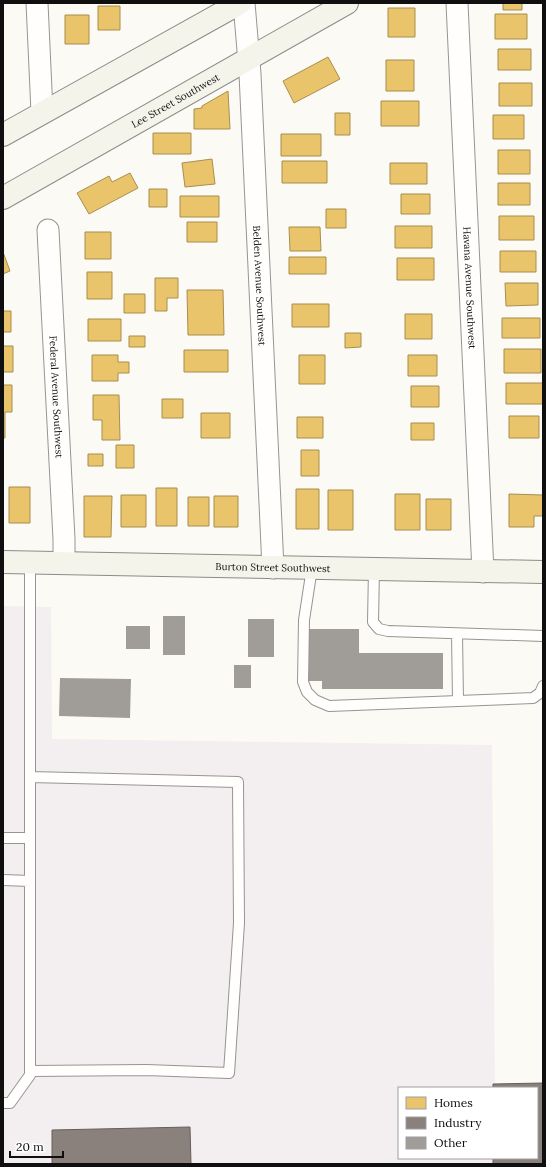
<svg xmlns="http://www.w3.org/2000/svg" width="546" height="1167" font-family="Lora,serif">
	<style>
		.industrial { fill: #f3eef0 }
		.homes { fill: #e9c46a; stroke: #a88e4f }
		.industry { fill: #8a817c; stroke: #655f5b }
		.building { fill: #a09d99 }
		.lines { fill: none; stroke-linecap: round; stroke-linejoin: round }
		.lane-casing { stroke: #969592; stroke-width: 12 }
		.street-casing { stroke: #969592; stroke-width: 23 }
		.secondary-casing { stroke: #8c8b89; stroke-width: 24 }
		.lane { stroke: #fffefd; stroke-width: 10 }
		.street { stroke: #fffefd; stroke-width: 21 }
		.secondary { stroke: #f5f4eb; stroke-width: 22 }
		.labels { text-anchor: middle; stroke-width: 4; stroke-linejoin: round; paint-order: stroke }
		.street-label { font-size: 10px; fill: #0f0f0f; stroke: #fff }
	</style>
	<rect width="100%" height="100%" fill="#fcfaf4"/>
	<!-- industrial -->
	<path class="industrial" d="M3 606 51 607 52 739 492 745 495 1088H399V1158H495V1164H3Z"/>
	<!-- homes -->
	<path class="homes" d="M503 3H522V10H503Z
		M98 6H120V30H98Z
		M388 8H415V37H388Z
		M495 14H527V39H495Z
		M65 15H89V44H65Z
		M498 49H531V70H498Z
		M328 57 340 79 294 103 283 81Z
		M386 60H414V91H386Z
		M499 83H532V106H499Z
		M228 91 230 129H194V109L202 108V106Z
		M381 101H419V126H381Z
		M335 113H350V135H335Z
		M493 115H524V139H493Z
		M153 133H191V154H153Z
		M281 134H321V156H281Z
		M498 150H530V174H498Z
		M212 159 215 184 185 187 182 163Z
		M282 161H327V183H282Z
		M390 163H427V184H390Z
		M130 173 138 188 89 214 77 193 109 176 112 182Z
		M498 183H530V205H498Z
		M149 189H167V207H149Z
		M401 194H430V214H401Z
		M180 196H219V217H180Z
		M326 209H346V228H326Z
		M499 216H534V240H499Z
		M187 222H217V242H187Z
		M395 226H432V248H395Z
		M289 227H320L321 251H290Z
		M85 232H111V259H85Z
		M500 251H536V272H500Z
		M3 252 10 271 3 274Z
		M289 257H326V274H289Z
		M397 258H434V280H397Z
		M87 272H112V299H87Z
		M155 278H178V298H167V311H155Z
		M505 283H538V305L506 306Z
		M187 290H223L224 335H188Z
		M124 294H145V313H124Z
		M292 304H329V327H292Z
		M3 311H11V332H3Z
		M405 314H432V339H405Z
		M502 318H540V338H502Z
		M88 319H121V341H88Z
		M345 333H361V347L345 348Z
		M129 336H145V347H129Z
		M3 346H13V372H3Z
		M504 349H541V373H504Z
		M184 350H228V372H184Z
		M92 355H118V362H129V373H118V381H92Z
		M299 355H325V384H299Z
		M408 355H437V376H408Z
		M506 383H543V404H506Z
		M3 385H12V412H5V438H3Z
		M411 386H439V407H411Z
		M93 395H119L120 440H102V420H93Z
		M162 399H183V418H162Z
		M201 413H230V438H201Z
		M509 416H539V438H509Z
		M297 417H323V438H297Z
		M411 423H434V440H411Z
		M116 445H134V468H116Z
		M301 450H319V476H301Z
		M88 454H103V466H88Z
		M9 487H30V523H9Z
		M156 488H177V526H156Z
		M296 489H319V529H296Z
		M328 490H353V530H328Z
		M395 494H420V530H395Z
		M509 494 543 495V516H534V527H509Z
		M121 495H146V527H121Z
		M84 496H112L111 537H84Z
		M214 496H238V527H214Z
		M188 497H209V526H188Z
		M426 499H451V530H426Z"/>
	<!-- industry -->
	<path class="industry" d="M543 1083V1164H493V1158H537V1088H493V1084Z
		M190 1127 191 1164H52V1130Z"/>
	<!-- building -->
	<path class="building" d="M163 616H185V655H163Z
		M248 619H274V657H248Z
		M126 626H150V649H126Z
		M306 629H359V653H443V689H322V681H305Z
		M234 665H251V688H234Z
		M60 678 131 679 130 718 59 716Z"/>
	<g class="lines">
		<!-- lane casing -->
		<g class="lane-casing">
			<path id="lane" d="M312 568 304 620 303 682 307 692 315 700 329 706 533 698 540 693 543 686
				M374 569 373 622 379 629 388 631 543 636
				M457 634 458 700
				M3 838H30
				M3 880 30 881
				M30 1071 146 1070 229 1073 239 923 238 782 30 777
				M3 1103H10L30 1075V562"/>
		</g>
		<!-- street casing -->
		<g class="street-casing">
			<g id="street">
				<path d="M37 3 42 112"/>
				<path id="s1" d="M244 3 250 74 273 568"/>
				<path id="s2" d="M457 3 483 572"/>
				<path id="s3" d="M48 230 64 539V563"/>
			</g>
		</g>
		<!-- secondary casing -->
		<g class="secondary-casing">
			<g id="secondary">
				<path d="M3 135 240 3"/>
				<path id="s4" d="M3 198 347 3"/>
				<path id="s5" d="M3 562 543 572"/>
			</g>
		</g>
		<!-- lane -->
		<use href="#lane" class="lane"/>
		<!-- street -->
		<use href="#street" class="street"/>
		<!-- secondary -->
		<use href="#secondary" class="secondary"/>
	</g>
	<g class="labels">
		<!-- street labels -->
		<g class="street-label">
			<text dy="4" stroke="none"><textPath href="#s4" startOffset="198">Lee Street Southwest</textPath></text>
			<text dy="4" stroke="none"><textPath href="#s1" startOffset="283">Belden Avenue Southwest</textPath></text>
			<text dy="4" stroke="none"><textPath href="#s2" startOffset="285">Havana Avenue Southwest</textPath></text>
			<text dy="4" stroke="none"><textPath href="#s3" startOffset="167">Federal Avenue Southwest</textPath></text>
			<text dy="4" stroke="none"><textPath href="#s5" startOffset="270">Burton Street Southwest</textPath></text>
		</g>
	</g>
	<!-- border -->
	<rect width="546" height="1167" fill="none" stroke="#0f0f0f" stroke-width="8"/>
	<!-- legend -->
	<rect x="398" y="1087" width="140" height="72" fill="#ffffff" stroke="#9f9f9f"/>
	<rect x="406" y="1097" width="20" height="12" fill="#e9c46a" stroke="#9f9f9f"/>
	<text x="434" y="1107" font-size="12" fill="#0f0f0f">Homes</text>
	<rect x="406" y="1117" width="20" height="12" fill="#8a817c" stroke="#9f9f9f"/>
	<text x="434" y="1127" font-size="12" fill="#0f0f0f">Industry</text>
	<rect x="406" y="1137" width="20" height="12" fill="#a09d99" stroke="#9f9f9f"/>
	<text x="434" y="1147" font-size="12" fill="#0f0f0f">Other</text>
	<!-- scale -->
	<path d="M10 1151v6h53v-6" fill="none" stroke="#0f0f0f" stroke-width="2"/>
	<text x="16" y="1151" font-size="12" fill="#0f0f0f" stroke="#ffffff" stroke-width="3" paint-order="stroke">20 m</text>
</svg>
